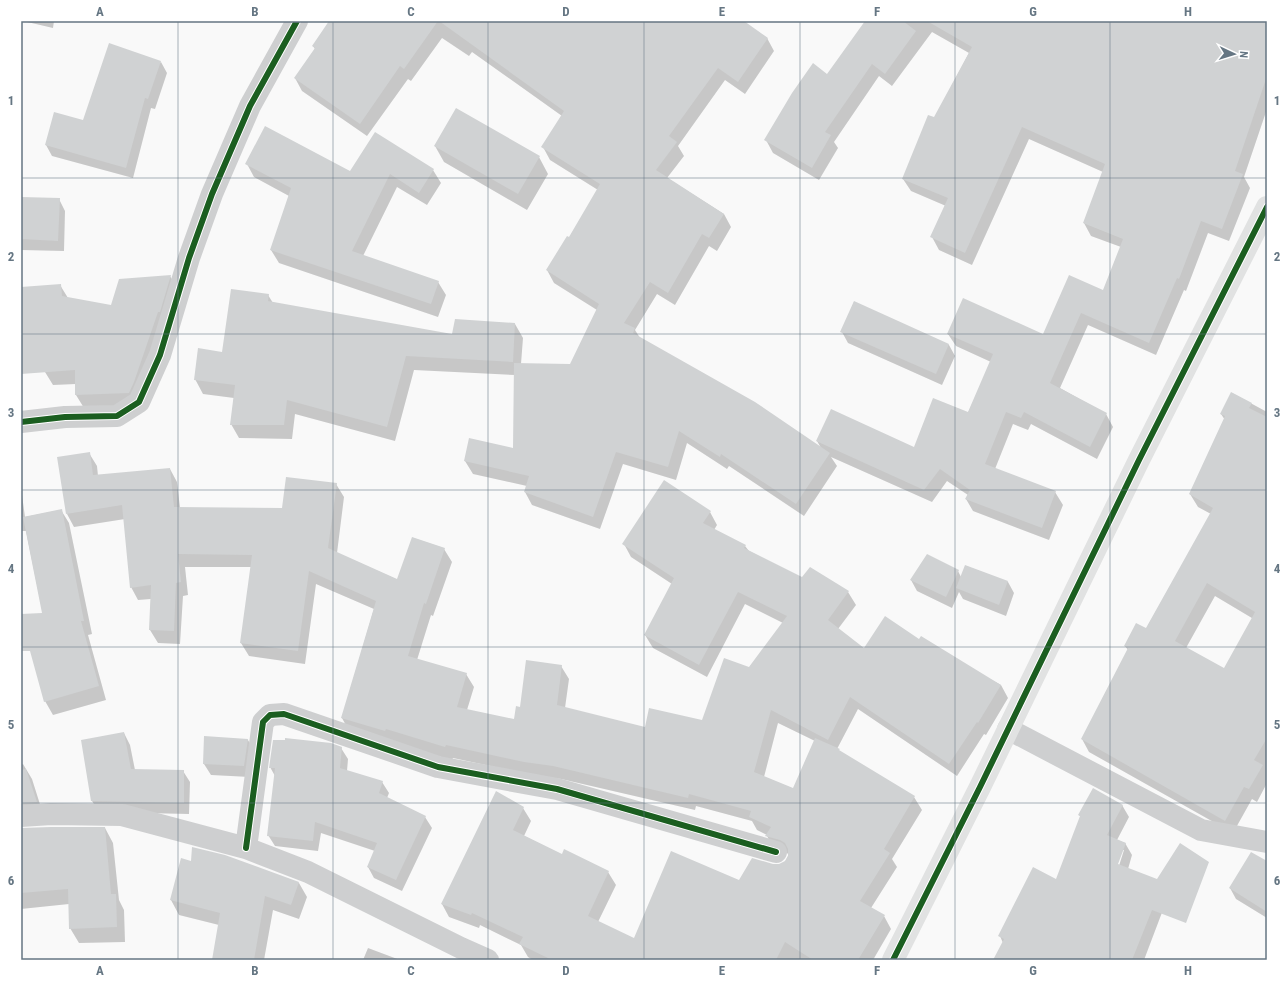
<svg xmlns="http://www.w3.org/2000/svg" width="1288" height="981" font-family="'Roboto Condensed',sans-serif">
	<style>
		.shadow { fill: #0003; fill-rule: evenodd }
		.building { fill: #d0d2d3; fill-rule: evenodd }
		.lines { fill: none; stroke-linecap: round; stroke-linejoin: round }
		.street { stroke: #cecfd0; stroke-width: 22 }
		.secondary { stroke: #e1e2e2; stroke-width: 22 }
		.cycleway-casing { stroke: #fff; stroke-width: 8 }
		.cycleway { stroke: #1b5e20; stroke-width: 6 }
		.grid { fill: none; stroke: #657683; stroke-width: 1; stroke-opacity: 0.55 }
		.neatline { fill: none; stroke: #657683; stroke-width: 1.5 }
		.grid-label { font-size: 13px; text-anchor: middle; font-weight: bold; fill: #657683 }
	</style>
	<rect width="100%" height="100%" fill="#f9f9f9"/>
	<!-- shadow -->
	<path class="shadow" d="M23 21H54L53 28Z
		M330 21H742L767 38 774 51 745 94 725 80 678 146 684 156 667 178 724 214 731 227 717 251 709 246 675 305 657 294 635 330 640 338 821 448 817 441 914 448 968 413 991 362 956 346 948 334 1044 335 1104 291 1121 247 1091 236 1084 223 1103 172 1029 139 972 265 939 250 932 237 946 206 911 191 903 179 969 53 932 32 892 86 879 76 834 142 838 148 819 180 773 153 766 140 827 75 867 21H1267V109L1244 177 1250 188 1229 241 1208 233 1186 291 1184 290 1156 355 1088 325 1060 388 1106 414 1113 427 1097 459 1031 424 1028 430 1013 424 995 469 1055 492 1063 505 1049 540 973 511 966 499 968 495 947 481 932 502 831 457 837 466 804 516 729 466 727 469 687 443 676 480 623 464 600 529 532 505 525 492 527 486 473 474 465 461 514 449 515 375 414 370 395 441 295 414 292 439 239 438 231 424 234 398 203 394 195 379 223 353 268 295 273 303 452 335 515 324 523 338 521 364 571 365 597 310 554 283 547 270 569 238 598 190 550 160 543 147 562 116 472 52 469 56 442 38 411 81 408 79 367 136 302 91 295 78 315 49 313 46Z
		M161 62 167 73 155 109 151 108 133 178 52 156 46 145 84 121Z
		M435 146 539 157 548 174 527 210 444 162Z
		M247 164 350 173 433 170 441 183 427 205 397 187 363 256 438 282 446 295 438 317 279 263 271 250 289 196 254 177Z
		M21 198 59 199 65 211 64 251 21 250Z
		M170 276 178 290 137 407 84 408 76 395V384L53 385 45 372 21 347V288L60 285 68 298 112 307Z
		M854 302 949 345 955 356 942 385 848 343 842 332Z
		M1232 393 1267 412V627L1215 596 1186 648 1225 670 1267 640V783L1257 802 1252 799 1233 833 1089 752 1082 739 1128 650 1125 646 1146 629 1211 514 1198 507 1190 494 1225 420 1221 414Z
		M89 453 97 466 98 476 170 469 177 482 180 508 283 509 336 484 344 497 337 553 398 580 444 549 452 562 433 616 431 615 417 660 466 674 474 687 467 710 514 720 521 708 561 666 569 679 565 708 646 728 703 721 749 668 783 623 745 604 707 677 653 648 645 635 672 584 631 557 624 544 710 512 717 525 714 530 745 546 749 551 802 579 848 592 856 605 838 629 864 650 919 641 1001 685 1008 698 986 735 984 734 957 776 858 709 837 749 840 752 914 797 922 810 892 859 897 867 871 908 884 916 891 929 873 960H533L528 957 521 945 480 925 479 928 449 917 442 904 523 808 531 821 524 836 562 855 608 872 616 885 598 922 634 939 740 882 773 865H779L785 862 789 854 774 849 767 836V835L757 830 752 821 696 806 695 810 561 779 532 775 453 758 452 760 349 731 342 718 374 609 316 584 305 664 249 656 241 643 252 567H185L188 595 183 596 180 644 158 643 150 630 151 599 138 600 131 587 125 519 74 527 67 514ZM778 723 815 741 794 789 764 777Z
		M21 492 22 495 25 517 61 510 69 523 92 634 88 635 106 700 53 715 45 701 43 614 26 531H21Z
		M966 566 1008 582 1014 593 1006 616 963 599 959 592 952 608 917 591 911 580 958 571 961 577Z
		M124 733 130 745 135 770 183 771 190 782 189 814 99 812 92 801Z
		M205 738 248 740 254 751 250 777 211 775 204 764Z
		M341 748 348 759 347 771 382 782 389 793 387 798 425 817 432 828 402 891 374 878 368 867 375 851 321 833 318 851 275 846 268 835 275 776 270 767Z
		M23 764 32 779 44 817 21 822V765Z
		M1122 805 1129 817 1117 840 1125 843 1132 855 1128 869 1169 894 1144 960H994L1003 943 1000 936 1057 880 1081 817 1079 815ZM1122 850H1124L1118 869 1116 868Z
		M105 828 113 843 119 900 124 910 125 942 79 943 70 928 69 904 21 909V829Z
		M1267 863V918L1236 899 1230 888Z
		M299 883 307 897 299 919 273 910 264 960H213L219 925 179 915 171 900Z
		M368 948 400 960H363Z"/>
	<!-- building -->
	<path class="building" d="M329 21H438L404 69 400 66 360 124 294 78 315 48 312 46Z
		M439 21H744L768 38 738 82 718 68 669 136 677 142 656 170 724 214 709 238 702 234 668 293 650 282 624 323 635 328 633 333 755 402 830 453 796 504 721 454 720 457 679 431 668 467 616 452 593 517 524 492 529 476 464 461 469 438 513 448 514 363 570 364 599 304 546 270 567 236 569 237 600 184 541 147 564 111Z
		M865 21H903L916 31 885 74 872 64 825 132 831 135 812 168 764 140 792 93 813 63 827 74Z
		M927 21H1267V76L1235 171 1243 174 1222 229 1201 221 1179 279 1177 278 1149 343 1081 313 1050 383 1107 413 1090 447 1024 412 1021 418 1006 412 985 464 1056 491 1042 528 965 499 970 490 940 469 924 490 816 441 831 409 914 447 933 398 968 412 993 354 947 334 963 298 1043 334 1069 275 1103 290 1123 239 1083 223 1105 164 1022 127 965 253 930 237 948 198 902 179 928 115 934 117 972 47Z
		M109 43 161 61 148 99 145 98 126 168 45 145 54 112 83 120Z
		M456 108 540 156 518 194 434 146Z
		M265 126 350 171 375 132 434 169 419 193 390 174 352 251 439 281 431 304 270 250 291 188 245 164Z
		M21 197 60 198 58 241 21 239Z
		M171 275 160 312H158L134 382 129 393 75 395V370L21 374V287L61 284 62 296 111 305 119 279Z
		M231 289 269 294 268 301 452 334 455 319 515 323 513 362 406 356 387 427 287 400 284 425H230L235 385 194 380 198 348 222 352Z
		M854 301 949 344 936 374 840 332Z
		M1231 392 1252 403 1249 408 1267 417V738L1254 760 1263 765 1249 789 1244 787 1225 821 1081 739 1128 648 1124 646 1136 623 1146 628 1213 508 1189 494 1225 416 1220 414ZM1207 583 1255 612 1224 668 1175 641Z
		M90 452 93 475 170 468 174 507 282 508 286 477 337 483 328 548 397 579 412 537 445 548 426 604 424 603 408 656 467 673 457 707 514 719 516 706 520 707 526 660 562 665 557 705 645 727 649 708 702 720 724 658 749 667 787 616 738 592 699 665 644 635 674 578 622 544 664 480 711 511 703 523 746 545 744 548 802 577 810 567 849 591 828 620 864 648 885 616 919 639 921 636 1001 685 978 723 977 722 949 764 850 697 828 740 771 710 754 772 793 788 815 738 840 749 839 750 915 796 884 849 890 853 860 901 885 915 858 960H813L785 942 776 960H552L519 944 523 937 472 913 471 915 441 904 496 791 524 807 513 830 562 854 564 849 609 871 588 916 634 938 671 851 739 880 752 858 773 864H779L785 861 788 856V849L785 843 780 840 765 836 771 827 749 817 751 811 689 794 688 798 553 766 524 762 446 745 445 747 386 729 385 731 341 718 376 601 309 571 298 651 240 643 252 555 178 554 181 582 176 583 174 631 149 630 151 585 130 588 122 505 66 514 57 457Z
		M62 509 84 621H81L99 686 44 702 30 651H21V614L42 613 23 517Z
		M927 554 959 570 946 597 910 580Z
		M965 565 1008 581 999 605 956 588Z
		M124 732 131 769 184 770V803L91 801 81 740Z
		M204 736 248 739 244 766 203 764Z
		M285 738 331 743 342 747 340 768 383 781 379 793 426 816 396 880 367 867 377 843 315 822 313 841 267 836 275 768H269L273 740H285Z
		M26 769 37 802 21 803V770Z
		M1093 788 1123 805 1107 835 1126 843 1118 864 1157 879 1180 843 1209 862 1186 923 1152 910 1132 960H993L1004 939 998 936 1033 867 1056 879 1080 816 1078 815Z
		M51 827H105L111 894H116L117 927 69 929 68 889 21 893V828Z
		M192 847 225 855 299 882 291 905 265 896 254 960H212L220 913 170 900 181 858 191 861Z
		M1251 852 1267 861V912L1229 888Z"/>
	<g class="lines">
		<!-- street -->
		<path class="street" d="M21 422 65 417 117 416 139 402 160 355 189 258 212 194 250 106 297 21
			M1008 729 1201 830 1267 842
			M21 816 51 814 122 815 246 848 308 872 461 948 488 960
			M246 848 263 722 270 715 284 714 438 767 557 789 776 852"/>
		<!-- secondary -->
		<path class="secondary" d="M893 960 980 787 1139 460 1267 207"/>
		<!-- cycleway casing -->
		<g class="cycleway-casing">
			<path id="cycleway" d="M21 422 65 417 117 416 139 402 160 355 189 258 212 194 250 106 297 21
				M246 848 263 722 270 715 284 714 438 767 557 789 776 852
				M893 960 980 787 1139 460 1267 207"/>
		</g>
		<!-- cycleway -->
		<use href="#cycleway" class="cycleway"/>
	</g>
	<!-- grid -->
	<path class="grid" d="M178 21V960M333 21V960M488 21V960M644 21V960M800 21V960M955 21V960M1110 21V960M21 178H1267M21 334H1267M21 490H1267M21 647H1267M21 803H1267"/>
	<!-- border -->
	<rect width="1288" height="981" fill="none" stroke="#ffffff" stroke-width="44"/>
	<!-- north arrow -->
	<g transform="translate(1234 54) rotate(94)" stroke="#ffffff" stroke-width="3" paint-order="stroke">
	<path d="M0-3L7 15L0 10L-7 15Z" fill="#657683"/>
	<text y="-6" font-size="11" font-weight="bold" text-anchor="middle" fill="#657683">N</text>
	</g>
	<rect x="22" y="22" width="1244" height="937" class="neatline"/>
	<g class="grid-label">
		<text x="100" y="16">A</text>
		<text x="255" y="16">B</text>
		<text x="411" y="16">C</text>
		<text x="566" y="16">D</text>
		<text x="722" y="16">E</text>
		<text x="877" y="16">F</text>
		<text x="1033" y="16">G</text>
		<text x="1188" y="16">H</text>
		<text x="11" y="105">1</text>
		<text x="1277" y="105">1</text>
		<text x="11" y="261">2</text>
		<text x="1277" y="261">2</text>
		<text x="11" y="417">3</text>
		<text x="1277" y="417">3</text>
		<text x="11" y="573">4</text>
		<text x="1277" y="573">4</text>
		<text x="11" y="729">5</text>
		<text x="1277" y="729">5</text>
		<text x="11" y="885">6</text>
		<text x="1277" y="885">6</text>
		<text x="100" y="975">A</text>
		<text x="255" y="975">B</text>
		<text x="411" y="975">C</text>
		<text x="566" y="975">D</text>
		<text x="722" y="975">E</text>
		<text x="877" y="975">F</text>
		<text x="1033" y="975">G</text>
		<text x="1188" y="975">H</text>
	</g>
</svg>
